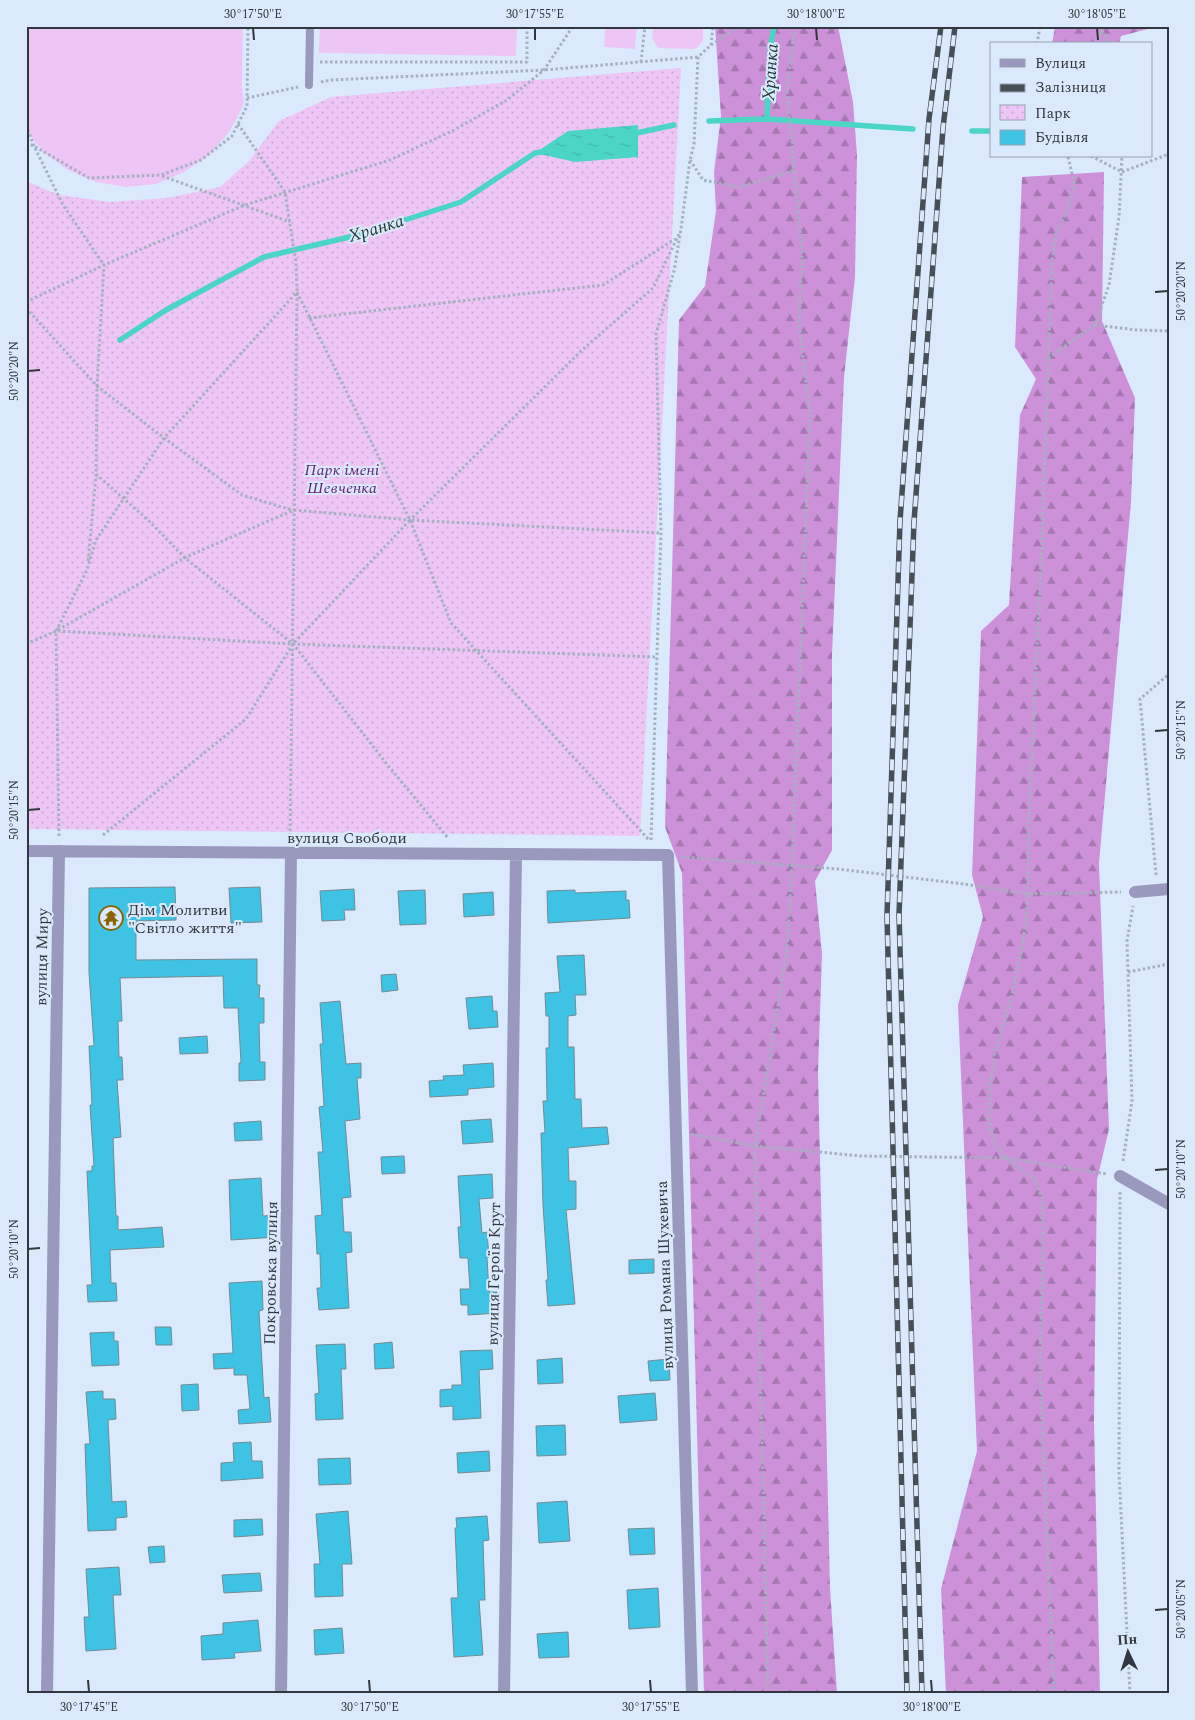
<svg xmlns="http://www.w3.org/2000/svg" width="1195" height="1720" font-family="Spectral,serif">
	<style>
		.forest { fill: url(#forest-firs) }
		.park { fill: url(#park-dots) }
		.garden { fill: #edc6f5 }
		.water { fill: url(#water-ripples) }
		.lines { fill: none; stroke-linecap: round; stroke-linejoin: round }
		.stream { stroke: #4bd5c4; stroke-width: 5.5 }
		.building { fill: #3fc3e4; stroke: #728b92 }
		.path { stroke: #a4b1c0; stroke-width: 3; stroke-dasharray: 2.5 2.5; stroke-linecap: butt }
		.service { stroke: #9998bd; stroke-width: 8 }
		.minor { stroke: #9998bd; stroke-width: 12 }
		.rail-casing { stroke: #464e56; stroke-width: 5.5 }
		.rail { stroke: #daeafc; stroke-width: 4; stroke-dasharray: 11; stroke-linecap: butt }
		.ticks { fill: none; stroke: #31373e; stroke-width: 2 }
		.labels { text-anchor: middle; stroke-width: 4; stroke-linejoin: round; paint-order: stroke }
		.park-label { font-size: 16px; font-style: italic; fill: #631c72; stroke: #daeafc }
		.street-label { font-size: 16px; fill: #31373e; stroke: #daeafc }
		.poi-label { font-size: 16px; fill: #31373e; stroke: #daeafc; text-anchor: start }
		.water-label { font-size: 18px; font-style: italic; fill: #1f3632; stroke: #daeafc }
		.neatline { fill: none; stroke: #31373e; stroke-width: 2 }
		.ticks-label { font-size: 12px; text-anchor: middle; fill: #31373e }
	</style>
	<defs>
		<pattern id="forest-firs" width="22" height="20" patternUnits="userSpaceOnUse" patternTransform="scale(1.25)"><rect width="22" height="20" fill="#cd91da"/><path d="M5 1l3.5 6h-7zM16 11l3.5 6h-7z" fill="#a777b2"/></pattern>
		<pattern id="park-dots" width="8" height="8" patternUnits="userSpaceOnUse" patternTransform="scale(1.25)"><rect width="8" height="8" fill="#edc6f5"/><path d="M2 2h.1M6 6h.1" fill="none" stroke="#ccabd3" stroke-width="1.8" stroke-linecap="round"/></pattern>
		<pattern id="water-ripples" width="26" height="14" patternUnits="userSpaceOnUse" patternTransform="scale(1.25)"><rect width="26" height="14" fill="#4bd5c4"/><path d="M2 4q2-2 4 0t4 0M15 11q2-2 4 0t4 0" fill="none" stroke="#42b7a9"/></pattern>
	</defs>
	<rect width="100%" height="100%" fill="#daeafc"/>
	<!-- forest -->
	<path class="forest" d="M715 26H838L853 102 857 155 855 277 844 377 832 655V850L815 881 822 954 818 1072 830 1588 837 1694H704L682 873 665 827 679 320 705 286 716 211 714 172 721 116Z
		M1055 26H1159L1121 36 1119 44H1052Z
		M1104 172 1102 321 1135 398 1131 502 1099 863 1109 1129 1097 1180 1094 1421 1100 1694H946L941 1589 977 1451 958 1005 983 917 972 875 981 631 1009 605 1020 415 1036 379 1015 347 1022 177Z"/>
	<!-- park -->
	<path class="park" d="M681 68 640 836 26 829V181L59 195 110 202 167 198 220 187 249 161 279 121 331 97Z"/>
	<!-- garden -->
	<path class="garden" d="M26 26H243L242 85 244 104 230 131 209 155 184 172 156 184 126 187 96 182 68 170 43 152 26 131Z
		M320 26H517L516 56 319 53Z
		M605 26H637L635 49 604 47Z
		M653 26H703V41L695 49 658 48 652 38Z"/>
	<!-- water -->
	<path class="water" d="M638 125V157L575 162 535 153 568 131Z"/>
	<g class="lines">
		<!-- stream -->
		<path class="stream" d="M767 119 770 49 774 26
			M709 121 767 119 913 129
			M972 131H991
			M632 134 674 125
			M120 340 166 310 264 257 358 235 461 202 535 153 542 152"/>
	</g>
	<!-- building -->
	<path class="building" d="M175 887 176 920 136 921V960L257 959V985H260L259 998H264V1023H259L260 1062H265V1080L239 1081V1063H241L238 1008H224L223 976 120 978 122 1021H118L119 1057H122L123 1080H117L121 1137 113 1138 116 1216H118V1230L162 1227 164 1247 110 1250 111 1283H116L117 1301 88 1302 87 1285H92L87 1171H92V1166H94L90 1105H92L89 1046H94L89 972V888Z
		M260 887 262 922 231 923 229 888Z
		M354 889 355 910H344L345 920 322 921 320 891Z
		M425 890 426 924 400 925 398 891Z
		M575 890V893L626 891V900H629L630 918 548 923 547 891Z
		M493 892 494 915 464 917 463 894Z
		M584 955 586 995H575L576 1015 568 1016V1047H574L575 1099H581L582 1128 607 1127 609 1144 568 1148 569 1181H576V1209L566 1210 575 1304 548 1306 546 1280H548L543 1205 541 1133H545L543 1101H547L546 1048H549V1016H546L545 993 560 992 557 956Z
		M396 974 398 990 382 992 381 975Z
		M492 996 493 1011H497L498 1027 469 1029 466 998Z
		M340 1001 346 1064 361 1063V1078H357L360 1119 345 1121 351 1197 342 1198 344 1232H351L352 1252 346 1253 349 1308 319 1310 317 1288H321L320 1254H317L315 1216 322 1215 318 1152H323L319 1107 324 1106 320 1044H323L320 1003Z
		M207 1036 208 1053 180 1054 179 1038Z
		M493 1063 494 1087 468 1089V1095L430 1097 429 1081 444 1080 443 1076 464 1075 463 1065Z
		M491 1119 493 1142 463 1144 461 1121Z
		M261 1121 262 1140 235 1141 234 1123Z
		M404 1156 405 1173 382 1174 381 1157Z
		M492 1174 493 1198 479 1199 482 1233 487 1232 489 1257H487L489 1292H497L499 1313 468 1315V1305H461L460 1289H470L468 1258H460L458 1227H461L458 1176Z
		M261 1178 263 1216 276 1215 277 1237 231 1240 229 1180Z
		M654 1259V1273L629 1274V1260Z
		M262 1281 263 1310 259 1311 264 1398 269 1397 271 1422 239 1424 238 1410 250 1409 247 1375H234V1368L214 1369 213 1354 233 1353 229 1283Z
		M155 1327H171L172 1345H156Z
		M114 1332V1341H118L119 1365 92 1366 90 1333Z
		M392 1342 394 1368 375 1369 374 1344Z
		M345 1344 346 1369H341L343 1419 316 1420 315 1394 319 1393 316 1345Z
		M492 1350 493 1369 479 1370 481 1418 453 1420V1406L440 1407V1390L452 1389V1385H462L460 1351Z
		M562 1358 563 1383 538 1384 537 1360Z
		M669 1359 670 1380 650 1381 648 1361Z
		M198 1384 199 1410 182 1411 181 1385Z
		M103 1391V1399H115L116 1419 108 1420 112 1502 126 1501 127 1517 116 1518V1530L88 1531 85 1444H90L86 1392Z
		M655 1393 657 1420 620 1423 618 1396Z
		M565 1425 566 1455 537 1456 536 1426Z
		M251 1442 252 1461H262L263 1478 221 1481V1463L234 1462 233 1443Z
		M489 1451 490 1471 458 1473 457 1453Z
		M350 1458 351 1484 319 1485 318 1459Z
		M567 1501 570 1541 539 1543 537 1503Z
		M348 1511 352 1564H342L343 1596 315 1597 314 1564H320L316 1514Z
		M487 1516 489 1540 483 1541 485 1600H479L483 1655 454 1657 451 1598H458L455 1528H457L456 1518Z
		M262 1519 263 1535 234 1537V1520Z
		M654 1528 655 1554 630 1555 628 1529Z
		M164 1546 165 1562 150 1563 148 1547Z
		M119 1567 121 1595H113L116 1649 86 1651 84 1617H89L86 1569Z
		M260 1573 262 1591 224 1593 222 1575Z
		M658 1588 660 1627 629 1629 627 1590Z
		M258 1620 261 1651 234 1653 235 1658 202 1660 201 1636 223 1634V1623Z
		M342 1628 344 1653 315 1655 314 1630Z
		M568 1632 569 1657 539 1658 537 1634Z"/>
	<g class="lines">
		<!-- path -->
		<path class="path" d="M1102 31 1109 44
			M1037 44 1040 26
			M1097 44 1102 26
			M711 45 740 26
			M320 62H527V26
			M641 62 645 26
			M321 82 331 80 544 70 698 57
			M247 98 298 87
			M238 124 285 192 296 263 297 292 290 837
			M26 125 34 146 63 205 104 265 97 386 96 474 88 563
			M26 143 34 146 89 178 161 175 201 160 232 136 247 106 248 26
			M1091 156 1122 172 1169 154
			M690 160 703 180 739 187 795 170
			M162 176 290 222
			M26 302 104 265 245 205 390 160 454 130 507 100 544 70 573 26
			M26 308 97 386 164 438 242 495 292 510
			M309 318 603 285 675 239
			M1095 325 1137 330 1169 331
			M1048 358 1095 325 1109 285 1119 217 1122 156
			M96 474 149 521 185 558 293 644 386 763 448 838
			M58 631 293 644 657 657
			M26 644 56 631 188 556 294 510 410 520 581 351 653 288 680 232
			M103 835 246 719 293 644 410 520 661 533
			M59 836 56 631 87 570 96 540 164 438 297 292 410 520 451 623 649 840
			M651 840 661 533 656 334 674 271 681 229 690 160 694 144 698 57 711 45 713 26
			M682 857 838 869 964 884 1028 894 1121 892
			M1156 875 1140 699 1169 674
			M1128 972 1169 964
			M691 1134 755 1146 861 1156 1005 1158 1107 1174
			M1123 1161 1132 1101 1127 941 1133 906
			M1120 1192 1119 1473 1130 1694
			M768 1694 755 1146 787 950 792 865 810 415 799 324 802 253 787 90 795 26
			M1054 1694 1040 1371 1043 1232 1042 1198 1035 1179 1005 1158 994 1142 989 1121 990 1085 995 1053 1011 999 1023 944 1028 894 1029 816 1040 586 1052 261 1056 233 1068 209 1074 183 1068 156"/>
		<!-- service -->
		<path class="service" d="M309 85 310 26"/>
		<!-- minor -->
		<path class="minor" d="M26 851 668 855 692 1694
			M1135 892 1169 889
			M1120 1176 1169 1204
			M47 1694 59 851
			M281 1694 291 853
			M504 1694 516 854"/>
		<!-- rail casing -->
		<g class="rail-casing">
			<path id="rail" d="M907 1694 887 916 900 521 929 119 941 26
				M922 1694 899 915 914 522 943 128 955 26"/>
		</g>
		<!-- rail -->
		<use href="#rail" class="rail"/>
	</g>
	<!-- ticks -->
	<path class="ticks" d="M253 28 254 40M535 28V40M816 28 817 40M1097 28 1098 40M1155 292 1168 291M28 371 40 370M1155 731 1168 730M28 810 40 809M1155 1170 1168 1169M28 1249 40 1248M1155 1610 1168 1609M88 1680 89 1692M369 1680 370 1692M650 1680 651 1692M931 1680 932 1692"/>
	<!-- icons -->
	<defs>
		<g id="temple-ring" transform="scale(1.25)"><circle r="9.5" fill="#daeafc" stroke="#8a6403" stroke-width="1.5"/><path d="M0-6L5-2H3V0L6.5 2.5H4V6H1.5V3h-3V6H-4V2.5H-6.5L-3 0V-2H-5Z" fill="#8a6403"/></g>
	</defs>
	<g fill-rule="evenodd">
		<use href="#temple-ring" x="111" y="918"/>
	</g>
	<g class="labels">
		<!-- park labels -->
		<g class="park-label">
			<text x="342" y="475">Парк імені<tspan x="342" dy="18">Шевченка</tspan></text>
		</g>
		<!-- street labels -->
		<g class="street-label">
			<text x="347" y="843">вулиця Свободи</text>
			<text transform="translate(41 957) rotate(-89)" y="6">вулиця Миру</text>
			<text transform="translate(270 1273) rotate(-89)" y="6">Покровська вулиця</text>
			<text transform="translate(493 1274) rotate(-89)" y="6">вулиця Героїв Крут</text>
			<text transform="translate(664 1275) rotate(-92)" y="6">вулиця Романа Шухевича</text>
		</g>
		<!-- poi labels -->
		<g class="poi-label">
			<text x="128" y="915">Дім Молитви<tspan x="128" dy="18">"Світло життя"</tspan></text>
		</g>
		<!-- water labels -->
		<g class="water-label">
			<text transform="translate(770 72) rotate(-86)" y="6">Хранка</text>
			<text transform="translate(376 228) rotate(-17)" y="6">Хранка</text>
		</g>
	</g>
	<!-- border -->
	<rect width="1195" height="1720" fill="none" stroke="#daeafc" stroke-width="55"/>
	<!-- legend -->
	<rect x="990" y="42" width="162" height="115" fill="#daeafc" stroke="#96a2b0"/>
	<rect x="1000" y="59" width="25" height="8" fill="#9998bd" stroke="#96a2b0"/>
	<text x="1035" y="68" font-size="15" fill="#31373e">Вулиця</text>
	<rect x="1000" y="84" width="25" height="8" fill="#464e56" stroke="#96a2b0"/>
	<text x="1035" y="92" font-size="15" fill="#31373e">Залізниця</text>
	<rect x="1000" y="105" width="25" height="15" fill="url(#park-dots)" stroke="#96a2b0"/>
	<text x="1035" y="118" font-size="15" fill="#31373e">Парк</text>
	<rect x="1000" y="130" width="25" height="15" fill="#3fc3e4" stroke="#96a2b0"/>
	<text x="1035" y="142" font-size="15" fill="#31373e">Будівля</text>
	<!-- north arrow -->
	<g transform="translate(1128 1652) rotate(356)" stroke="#daeafc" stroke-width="4" paint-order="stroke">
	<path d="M0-4L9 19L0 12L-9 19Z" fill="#31373e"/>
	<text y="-8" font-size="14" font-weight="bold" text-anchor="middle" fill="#31373e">Пн</text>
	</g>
	<rect x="28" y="28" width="1140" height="1664" class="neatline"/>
	<g class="ticks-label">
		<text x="253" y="18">30°17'50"E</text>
		<text x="535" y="18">30°17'55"E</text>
		<text x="816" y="18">30°18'00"E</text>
		<text x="1097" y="18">30°18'05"E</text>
		<text transform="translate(1181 291) rotate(-90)" y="4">50°20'20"N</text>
		<text transform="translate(14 371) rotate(-90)" y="4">50°20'20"N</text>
		<text transform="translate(1181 730) rotate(-90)" y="4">50°20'15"N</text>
		<text transform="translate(14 810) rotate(-90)" y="4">50°20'15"N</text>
		<text transform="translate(1181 1169) rotate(-90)" y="4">50°20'10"N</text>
		<text transform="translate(14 1249) rotate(-90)" y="4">50°20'10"N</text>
		<text transform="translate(1181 1609) rotate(-90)" y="4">50°20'05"N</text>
		<text x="89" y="1711">30°17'45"E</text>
		<text x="370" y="1711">30°17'50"E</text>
		<text x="651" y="1711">30°17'55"E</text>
		<text x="932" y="1711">30°18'00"E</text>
	</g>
</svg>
